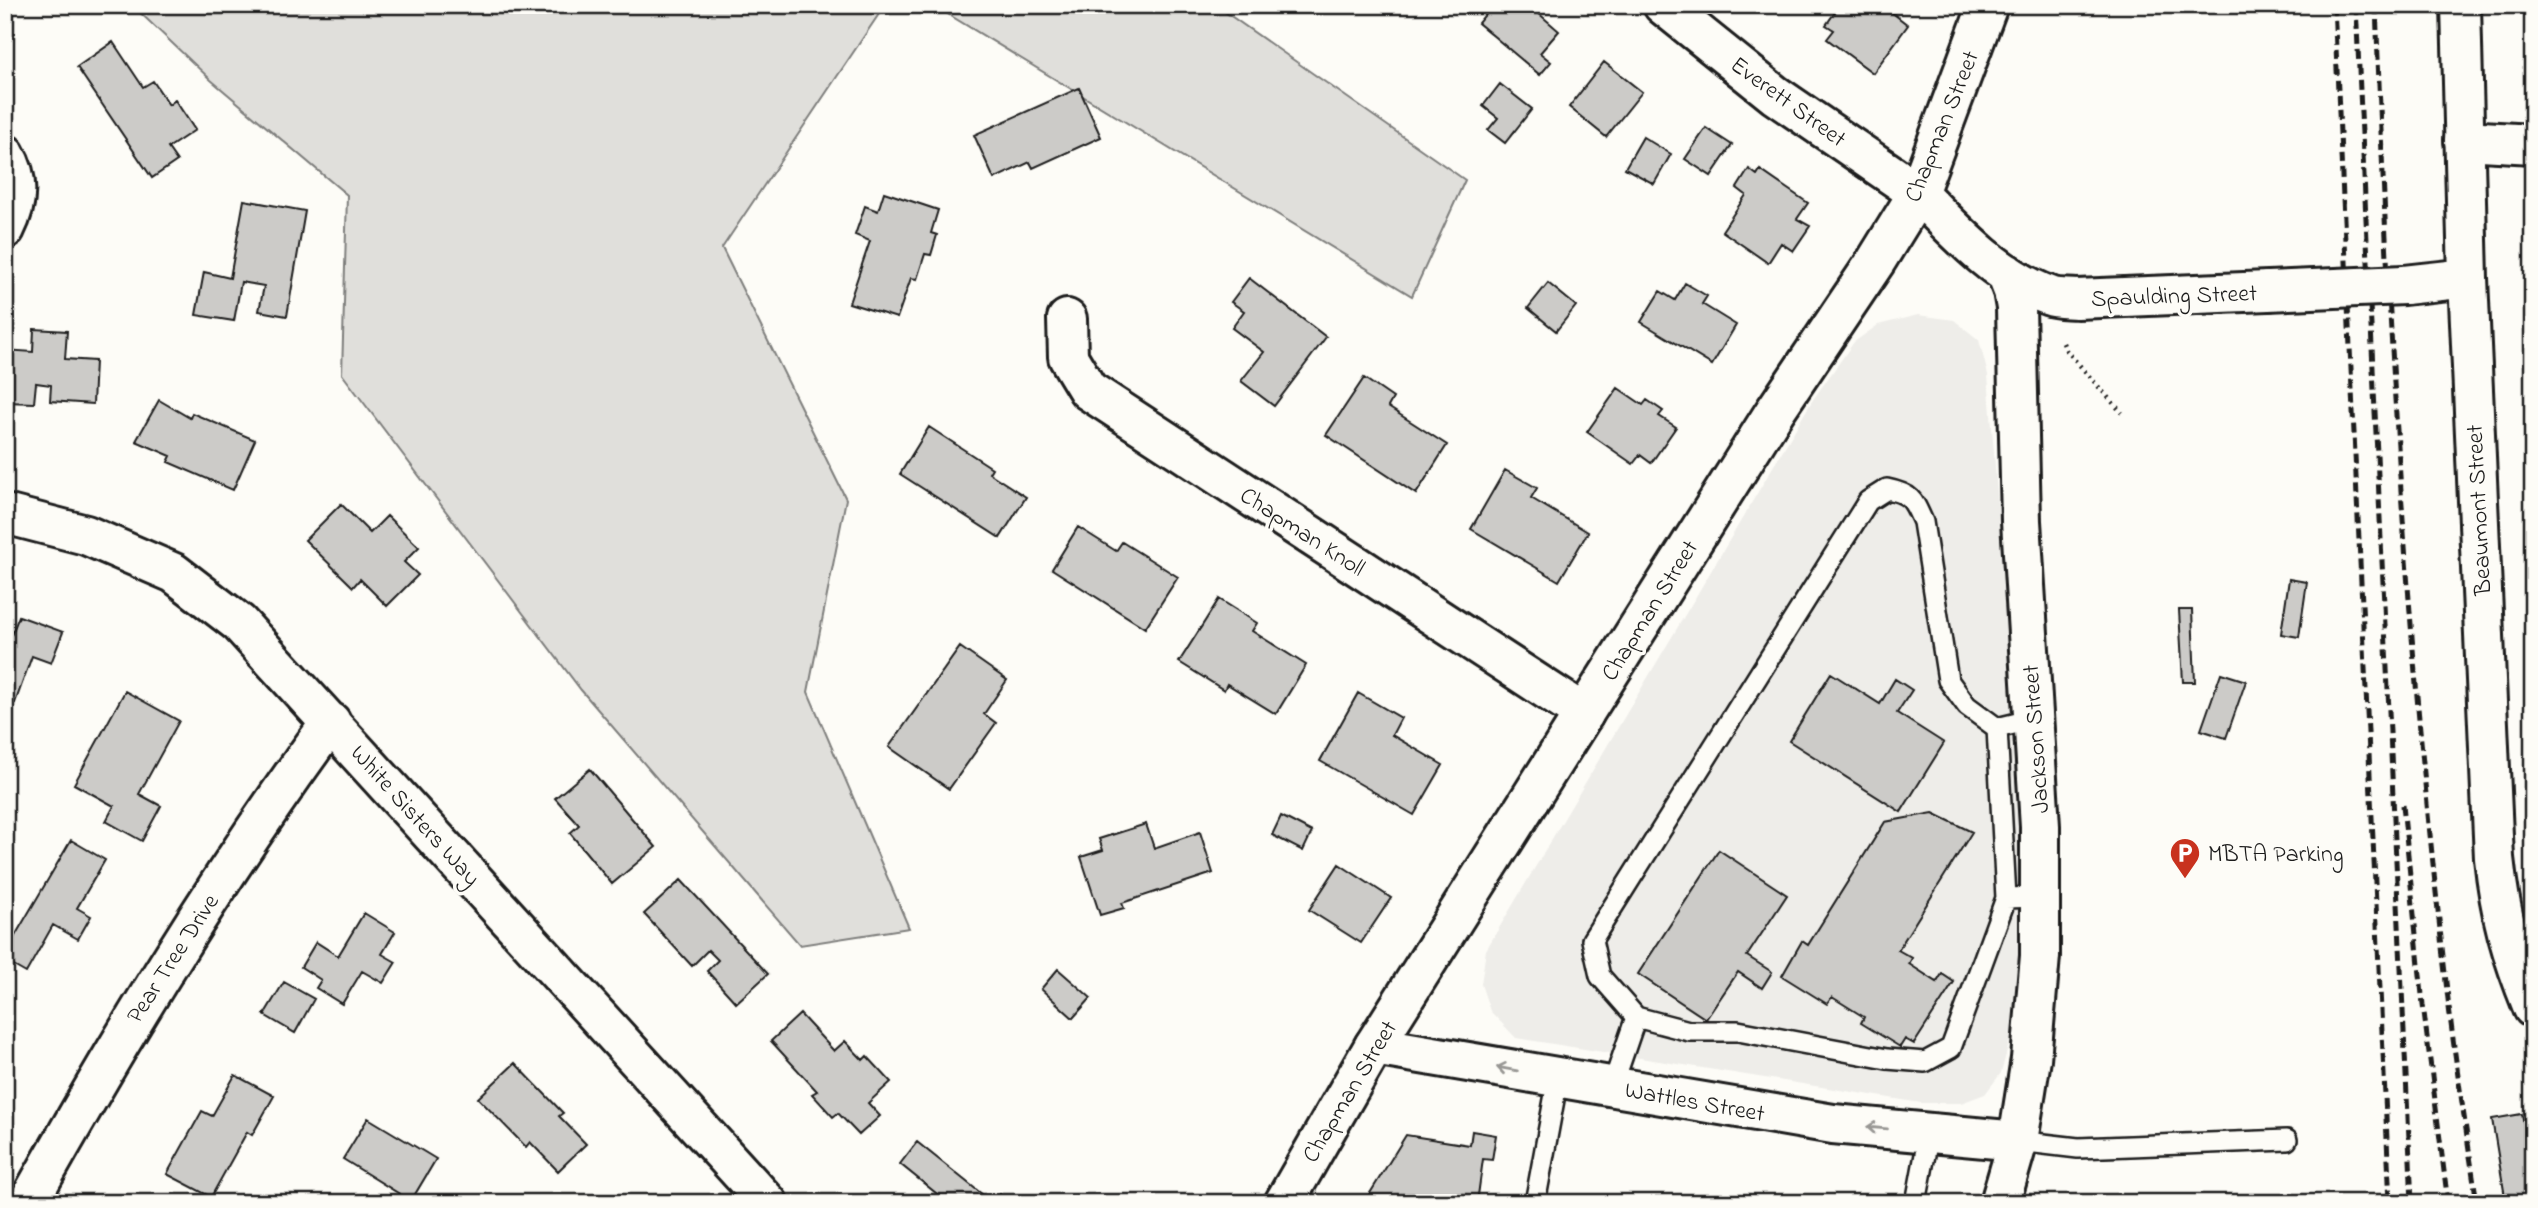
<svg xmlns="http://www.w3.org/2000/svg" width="2538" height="1208" font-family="'Indie Flower',sans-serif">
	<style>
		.built { fill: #eeede9 }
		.green { fill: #e0dfdb; stroke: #7e7e7c; stroke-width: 2 }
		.building { fill: #cccbc8; stroke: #1c1c1c; stroke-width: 2 }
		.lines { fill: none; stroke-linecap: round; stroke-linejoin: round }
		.lane-casing { stroke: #1c1c1c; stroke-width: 24 }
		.street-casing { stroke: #1c1c1c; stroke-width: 44 }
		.secondary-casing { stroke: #1c1c1c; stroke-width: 44 }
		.path { stroke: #1c1c1c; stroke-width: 4.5; stroke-dasharray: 2 5; stroke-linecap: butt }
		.lane { stroke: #fdfcf7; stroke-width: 19 }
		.street { stroke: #fdfcf7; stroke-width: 38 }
		.secondary { stroke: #fdfcf7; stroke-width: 38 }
		.rail { stroke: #1c1c1c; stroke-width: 5; stroke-dasharray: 10 5; stroke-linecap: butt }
		.secondary-bridge-casing { stroke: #1c1c1c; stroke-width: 44; stroke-linecap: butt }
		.secondary-bridge { stroke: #fdfcf7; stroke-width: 38 }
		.oneway { stroke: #989794 }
		.labels { text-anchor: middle; stroke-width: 7; stroke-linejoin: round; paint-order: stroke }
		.street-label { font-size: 24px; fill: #1c1c1c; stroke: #fdfcf7 }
		.poi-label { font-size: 24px; fill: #1c1c1c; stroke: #fdfcf7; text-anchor: start }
	</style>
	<rect width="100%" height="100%" fill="#fdfcf7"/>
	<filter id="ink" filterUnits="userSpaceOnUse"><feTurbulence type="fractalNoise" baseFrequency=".0143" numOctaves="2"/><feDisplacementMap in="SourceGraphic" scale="14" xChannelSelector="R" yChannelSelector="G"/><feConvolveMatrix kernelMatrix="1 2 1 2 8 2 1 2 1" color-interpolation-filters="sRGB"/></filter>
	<g filter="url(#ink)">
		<!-- built -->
		<path class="built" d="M1918 315 1954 320 1979 340 1988 375 2019 779 2022 939 2011 1036 2001 1073 1985 1094 1961 1103H1921L1516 1038 1490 1011 1481 984 1486 950 1812 401 1854 342 1878 325Z"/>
		<!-- green -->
		<path class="green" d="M132 5H885L722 248 846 499 808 692 909 928 800 945 581 690 342 374 347 195 211 80Z
			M933 5H1215L1465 180 1412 296Z"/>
		<!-- building -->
		<path class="building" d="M1493 5H1529L1559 31 1540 53 1551 62 1540 75 1478 23Z
			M1840 5H1882L1908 25 1873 73 1827 39 1834 30 1826 25Z
			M113 42 143 87 153 81 169 105 175 100 195 130 168 148 177 161 152 178 77 67Z
			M1604 62 1642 92 1606 137 1569 107Z
			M1500 84 1532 109 1505 143 1488 130 1498 118 1483 106Z
			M1079 88 1101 137 1033 168 1030 162 994 179 974 135Z
			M1706 128 1732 145 1711 176 1685 159Z
			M1643 137 1671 154 1654 184 1625 168Z
			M1749 169 1757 175 1760 170 1808 203 1797 219 1810 226 1793 251 1781 243 1768 263 1722 231 1746 195 1737 188Z
			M884 192 938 210 931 233 937 235 931 255 925 254 917 279 911 278 897 318 849 303 870 241 855 235 865 206 878 211Z
			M244 200 305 211 287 316 259 311 264 286 241 282 234 321 196 315 204 272 230 278Z
			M1249 278 1326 337 1274 406 1241 381 1264 352 1232 328 1244 311 1231 302Z
			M1548 283 1576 306 1556 331 1528 308Z
			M1685 283 1707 296 1702 304 1736 325 1712 365 1641 322 1660 291 1675 300Z
			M34 329 67 331 65 359 95 361 93 404 50 401 51 385 36 383 34 403 5 402V350L33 352Z
			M1364 378 1393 398 1388 407 1447 445 1416 494 1326 435Z
			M1618 388 1643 405 1647 400 1663 411 1659 416 1676 427 1651 463 1640 455 1633 464 1587 432Z
			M159 400 190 418 192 413 255 440 233 490 168 462 171 456 136 441Z
			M929 427 992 468 989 473 1026 497 1000 538 900 474Z
			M1505 470 1537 488 1531 498 1588 532 1559 581 1471 529Z
			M341 504 370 533 387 516 419 547 404 562 418 575 387 606 360 579 353 587 305 540Z
			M1078 527 1116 551 1122 542 1178 577 1145 628 1052 569Z
			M2289 579 2307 582 2299 637 2281 634Z
			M1219 599 1257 623 1252 631 1306 665 1276 714 1227 684 1224 690 1179 662Z
			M2179 610H2192L2195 682H2183Z
			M19 616 63 632 51 663 32 656 15 703 5 700V642L8 643Z
			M960 647 1007 680 984 714 996 723 949 789 889 747Z
			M1831 673 1880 704 1895 679 1912 690 1897 713 1944 743 1901 812 1789 741Z
			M2221 673 2246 681 2226 738 2201 730Z
			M125 691 179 721 139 794 161 806 142 841 106 821 114 806 74 784Z
			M1358 693 1401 718 1392 735 1443 765 1414 815 1320 761Z
			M590 769 656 847 612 884 570 833 579 825 555 798Z
			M1933 813 1972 832 1898 950 1912 958 1909 964 1937 982 1942 974 1954 982 1914 1044 1905 1039 1900 1047 1861 1023 1864 1017 1832 997 1827 1004 1782 976 1802 941 1808 945 1885 822Z
			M1281 816 1312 832 1303 851 1272 835Z
			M1146 824 1154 848 1200 832 1213 873 1122 903 1124 908 1100 915 1081 857 1103 850 1099 839Z
			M71 840 105 860 77 908 91 916 78 939 53 925 26 973 5 961V953Z
			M1719 850 1787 895 1747 956 1772 972 1762 988 1738 972 1706 1019 1638 974Z
			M1339 864 1391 898 1361 943 1309 910Z
			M681 880 768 974 736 1003 707 971 718 960 708 950 692 966 644 914Z
			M364 913 395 932 382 954 396 962 383 983 362 971 342 1004 316 988 321 980 301 967 316 942 338 956Z
			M1058 969 1091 998 1073 1018 1041 989Z
			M284 982 314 999 295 1033 264 1015Z
			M800 1014 834 1051 845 1041 863 1060 867 1056 891 1082 868 1103 880 1116 859 1135 838 1113 833 1117 812 1094 817 1091 771 1041Z
			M515 1063 563 1113 559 1116 586 1144 558 1171 530 1142 526 1147 478 1098Z
			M235 1075 274 1096 252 1135 247 1132 211 1197 167 1174 202 1111 212 1116Z
			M2522 1114 2533 1167V1203H2506L2492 1119Z
			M368 1118 436 1159 411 1201 343 1159Z
			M1472 1131 1496 1135 1492 1160 1483 1159 1477 1203H1364L1406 1135 1470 1145Z
			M917 1142 993 1203H938L942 1198 900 1164Z
			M1000 1194 1010 1203H993Z"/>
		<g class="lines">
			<!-- lane casing -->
			<g class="lane-casing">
				<path id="lane" d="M1997 728 2006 898
					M1636 1017 1689 1031H1738L1887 1059 1925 1062 1951 1048 2006 898 2040 897
					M1612 1087 1636 1017 1600 976 1592 940 1868 501 1887 489C1912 494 1913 500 1923 522L1948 680 1967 706 1997 728 2034 719
					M2018 1141 2078 1148 2287 1140
					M1535 1203 1558 1078
					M1916 1203 1929 1133"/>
			</g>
			<!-- street casing -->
			<g class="street-casing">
				<path id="street" d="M1663 5 1775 95 1918 193
					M2464 140 2533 144
					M5 154C20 179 18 203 5 229
					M1067 319 1068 357 1088 390 1584 714
					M5 514 86 535 174 573 239 623 768 1203
					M1374 1046 1833 1124 2018 1141
					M28 1203C121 1037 219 875 331 722"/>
			</g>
			<!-- secondary casing -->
			<g class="secondary-casing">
				<path id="secondary" d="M2461 5 2468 278 2494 858C2500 915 2511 954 2533 1008
					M1918 193C1955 231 1998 278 2050 296 2058 299 2068 298 2077 299L2268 291
					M2404 285 2468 278
					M1284 1203 1374 1046 1775 411 1876 261 1918 193 1988 5
					M2000 1203 2018 1141 2031 1059 2040 956V826L2021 521 2016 308 2013 291 2006 273"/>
			</g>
			<!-- path -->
			<path class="path" d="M2063 343 2066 350 2122 413"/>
			<!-- lane -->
			<use href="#lane" class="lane"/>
			<!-- street -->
			<use href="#street" class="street"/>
			<!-- secondary -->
			<use href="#secondary" class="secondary"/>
			<!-- rail -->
			<path class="rail" d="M2334 5 2390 1203
				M2356 5 2412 1203
				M2376 5C2388 337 2409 670 2448 999 2456 1067 2467 1135 2477 1203
				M2403 805 2423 1005 2448 1203"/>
			<!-- secondary-bridge casing -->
			<g class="secondary-bridge-casing">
				<path id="secondary-bridge" d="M2268 291 2404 285"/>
			</g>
			<!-- secondary-bridge -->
			<use href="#secondary-bridge" class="secondary-bridge"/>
		</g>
		<!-- one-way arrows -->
		<defs><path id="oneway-shaft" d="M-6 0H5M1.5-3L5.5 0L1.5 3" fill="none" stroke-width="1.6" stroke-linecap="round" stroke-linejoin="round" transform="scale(1.75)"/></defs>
		<g class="oneway">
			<use href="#oneway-shaft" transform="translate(1507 1069) rotate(-170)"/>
			<use href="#oneway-shaft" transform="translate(1877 1128) rotate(-175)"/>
		</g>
	</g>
	<!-- icons -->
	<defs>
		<g id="parking-pin" transform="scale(1.575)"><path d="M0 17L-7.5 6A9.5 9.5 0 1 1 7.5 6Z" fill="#c8321e" stroke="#fdfcf7"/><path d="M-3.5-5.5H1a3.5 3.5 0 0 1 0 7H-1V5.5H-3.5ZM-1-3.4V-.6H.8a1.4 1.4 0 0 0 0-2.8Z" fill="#fff"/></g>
	</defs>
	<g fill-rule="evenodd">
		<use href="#parking-pin" x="2185" y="853"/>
	</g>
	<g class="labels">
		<!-- street labels -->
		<g class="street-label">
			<text transform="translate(1789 101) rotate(36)" y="8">Everett Street</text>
			<text transform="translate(1941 126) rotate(-68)" y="8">Chapman Street</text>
			<text transform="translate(2174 295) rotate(-2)" y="8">Spaulding Street</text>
			<text transform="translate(2478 510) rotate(-93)" y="8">Beaumont Street</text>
			<text transform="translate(1303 531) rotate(33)" y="8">Chapman Knoll</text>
			<text transform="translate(1649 610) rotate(-58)" y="8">Chapman Street</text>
			<text transform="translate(2035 739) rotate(-94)" y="8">Jackson Street</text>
			<text transform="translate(416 815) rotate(48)" y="8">White Sisters Way</text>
			<text transform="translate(172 958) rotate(-57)" y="8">Pear Tree Drive</text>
			<text transform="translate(1349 1091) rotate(-59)" y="8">Chapman Street</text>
			<text transform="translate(1695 1101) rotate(10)" y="8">Wattles Street</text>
		</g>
		<!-- poi labels -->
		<g class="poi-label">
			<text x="2208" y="861">MBTA Parking</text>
		</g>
	</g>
	<!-- margin -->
	<rect width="2538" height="1208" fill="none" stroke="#fdfcf7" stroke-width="28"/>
	<rect x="14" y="14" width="2510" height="1180" fill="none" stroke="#1c1c1c" stroke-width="2.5" filter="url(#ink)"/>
</svg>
